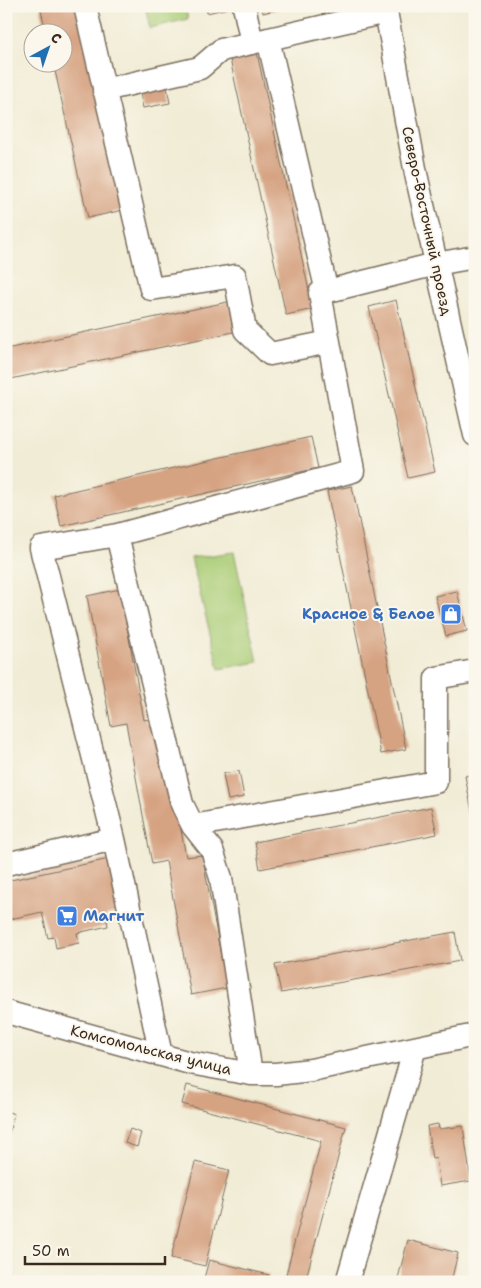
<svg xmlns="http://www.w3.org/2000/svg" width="481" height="1288" font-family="'Shantell Sans',sans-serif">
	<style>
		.green { fill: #a9cc75; stroke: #727b4a }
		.building { fill: #d6a382 }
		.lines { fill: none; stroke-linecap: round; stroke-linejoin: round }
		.minor-casing { stroke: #7b6e5e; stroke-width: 25 }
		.minor { stroke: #fff; stroke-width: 22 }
		.labels { text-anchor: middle; stroke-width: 4; stroke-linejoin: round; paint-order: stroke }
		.street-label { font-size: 15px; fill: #3b2a1e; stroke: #fbf7ec }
		.shop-label { font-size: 15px; font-weight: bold; fill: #366cbe; stroke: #fbf7ec; text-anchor: end }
	</style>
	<rect width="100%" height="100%" fill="#fbf7ec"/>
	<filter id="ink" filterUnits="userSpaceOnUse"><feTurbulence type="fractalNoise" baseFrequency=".02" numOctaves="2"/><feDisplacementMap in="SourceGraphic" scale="10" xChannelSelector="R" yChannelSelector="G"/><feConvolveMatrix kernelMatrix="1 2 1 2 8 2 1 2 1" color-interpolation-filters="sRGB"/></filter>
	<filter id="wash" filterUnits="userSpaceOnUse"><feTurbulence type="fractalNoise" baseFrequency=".0096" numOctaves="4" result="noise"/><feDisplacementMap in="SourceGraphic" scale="20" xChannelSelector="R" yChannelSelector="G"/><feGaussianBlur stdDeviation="1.12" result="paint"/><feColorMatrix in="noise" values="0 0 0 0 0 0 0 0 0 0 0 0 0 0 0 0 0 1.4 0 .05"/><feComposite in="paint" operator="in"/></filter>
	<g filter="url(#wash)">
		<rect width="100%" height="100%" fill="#f1ecd5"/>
		<!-- green -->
		<path class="green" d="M145 6H185L188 19 150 28Z
			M234 552 258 662 219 669 191 558Z"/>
		<g id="blocks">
			<!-- building -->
			<path class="building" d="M40 6H77L123 210 88 218 53 62H62V32H46Z
				M206 6H233V7L207 13Z
				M261 6H288V7L263 13Z
				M257 53 313 309 286 315 230 59Z
				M167 87 170 103 143 108 140 93Z
				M396 300 435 472 408 478 369 307Z
				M232 301 238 331 6 380V349Z
				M311 437 318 468 61 526 54 495Z
				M352 486 406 749 381 754 327 491Z
				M120 589 144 720 160 717 186 857 202 855 227 988 191 995 166 861 152 864 126 723 111 726 87 596Z
				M457 591 467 631 446 636 435 596Z
				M239 771 244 797 228 800 223 774Z
				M475 774V822H474L465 776Z
				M431 807 437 834 260 869 255 842Z
				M114 858 126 912 106 916 108 926 77 933 79 943 56 948 54 937 48 938 42 912 6 920V881Z
				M455 932 460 961 281 993 275 965Z
				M187 1085 346 1127 305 1282H284L321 1141 182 1104Z
				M6 1111 14 1114 7 1141H6Z
				M438 1124 439 1129 463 1126 471 1181 440 1186 436 1158 432 1159 427 1126Z
				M130 1129 141 1133 137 1147 125 1143Z
				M195 1162 229 1170 205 1266 171 1258Z
				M408 1240 458 1253 451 1282H397Z
				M209 1260 269 1275 267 1282H203Z"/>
		</g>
	</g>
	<g filter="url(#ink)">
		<use href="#blocks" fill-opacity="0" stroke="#7b6e5e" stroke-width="1"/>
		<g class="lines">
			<!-- minor casing -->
			<g class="minor-casing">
				<path id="minor" d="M85 6 151 289 235 276 245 330 270 354 329 342 320 293 436 264 475 257
					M244 6 252 43
					M385 6 416 174 475 435
					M268 39 327 292
					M104 90 200 68 221 50 386 12
					M193 826 436 782V678L475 671
					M114 839 41 548 117 535
					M6 864 114 839 161 1055
					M6 1012 190 1063 251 1074H276L311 1070 475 1035
					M251 1074 221 878 212 850 193 826 182 804 117 535 353 471 329 342
					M347 1282 415 1048"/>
			</g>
			<!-- minor -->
			<use href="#minor" class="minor"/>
		</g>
	</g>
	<!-- icons -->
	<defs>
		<g id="shop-square" transform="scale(1.125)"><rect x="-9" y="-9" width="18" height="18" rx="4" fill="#3f7fe0" stroke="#fbf7ec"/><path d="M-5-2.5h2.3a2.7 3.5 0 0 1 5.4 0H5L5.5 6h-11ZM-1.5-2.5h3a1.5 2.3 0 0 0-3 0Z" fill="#fff"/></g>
		<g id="supermarket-square" transform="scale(1.125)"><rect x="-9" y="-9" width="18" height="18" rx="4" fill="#3f7fe0" stroke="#fbf7ec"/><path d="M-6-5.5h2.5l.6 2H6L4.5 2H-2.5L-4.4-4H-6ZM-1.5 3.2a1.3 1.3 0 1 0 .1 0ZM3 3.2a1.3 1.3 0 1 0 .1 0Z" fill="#fff"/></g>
	</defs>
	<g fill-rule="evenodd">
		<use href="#shop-square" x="451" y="614"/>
		<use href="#supermarket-square" x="67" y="916"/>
	</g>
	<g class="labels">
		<!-- street labels -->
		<g class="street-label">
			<text transform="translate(427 221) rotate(78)" y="5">Северо-Восточный проезд</text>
			<text transform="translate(151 1050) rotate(14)" y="5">Комсомольская улица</text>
		</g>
		<!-- shop labels -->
		<g class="shop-label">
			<text x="435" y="619">Красное &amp; Белое</text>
			<text x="83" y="921" text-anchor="start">Магнит</text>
		</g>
	</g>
	<!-- margin -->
	<rect width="481" height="1288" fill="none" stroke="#fbf7ec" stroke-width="25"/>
	<!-- north arrow -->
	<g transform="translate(48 48) rotate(40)"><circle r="24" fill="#fbf7ec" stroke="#aea59a"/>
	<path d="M0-4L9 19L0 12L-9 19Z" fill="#1f6fb2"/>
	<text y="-8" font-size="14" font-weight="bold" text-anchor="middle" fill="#3b2a1e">С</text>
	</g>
	<!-- scale -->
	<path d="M25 1256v8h140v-8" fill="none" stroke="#3b2a1e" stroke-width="2.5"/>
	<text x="32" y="1256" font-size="15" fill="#3b2a1e" stroke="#fbf7ec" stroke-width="4" paint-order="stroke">50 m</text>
</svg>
